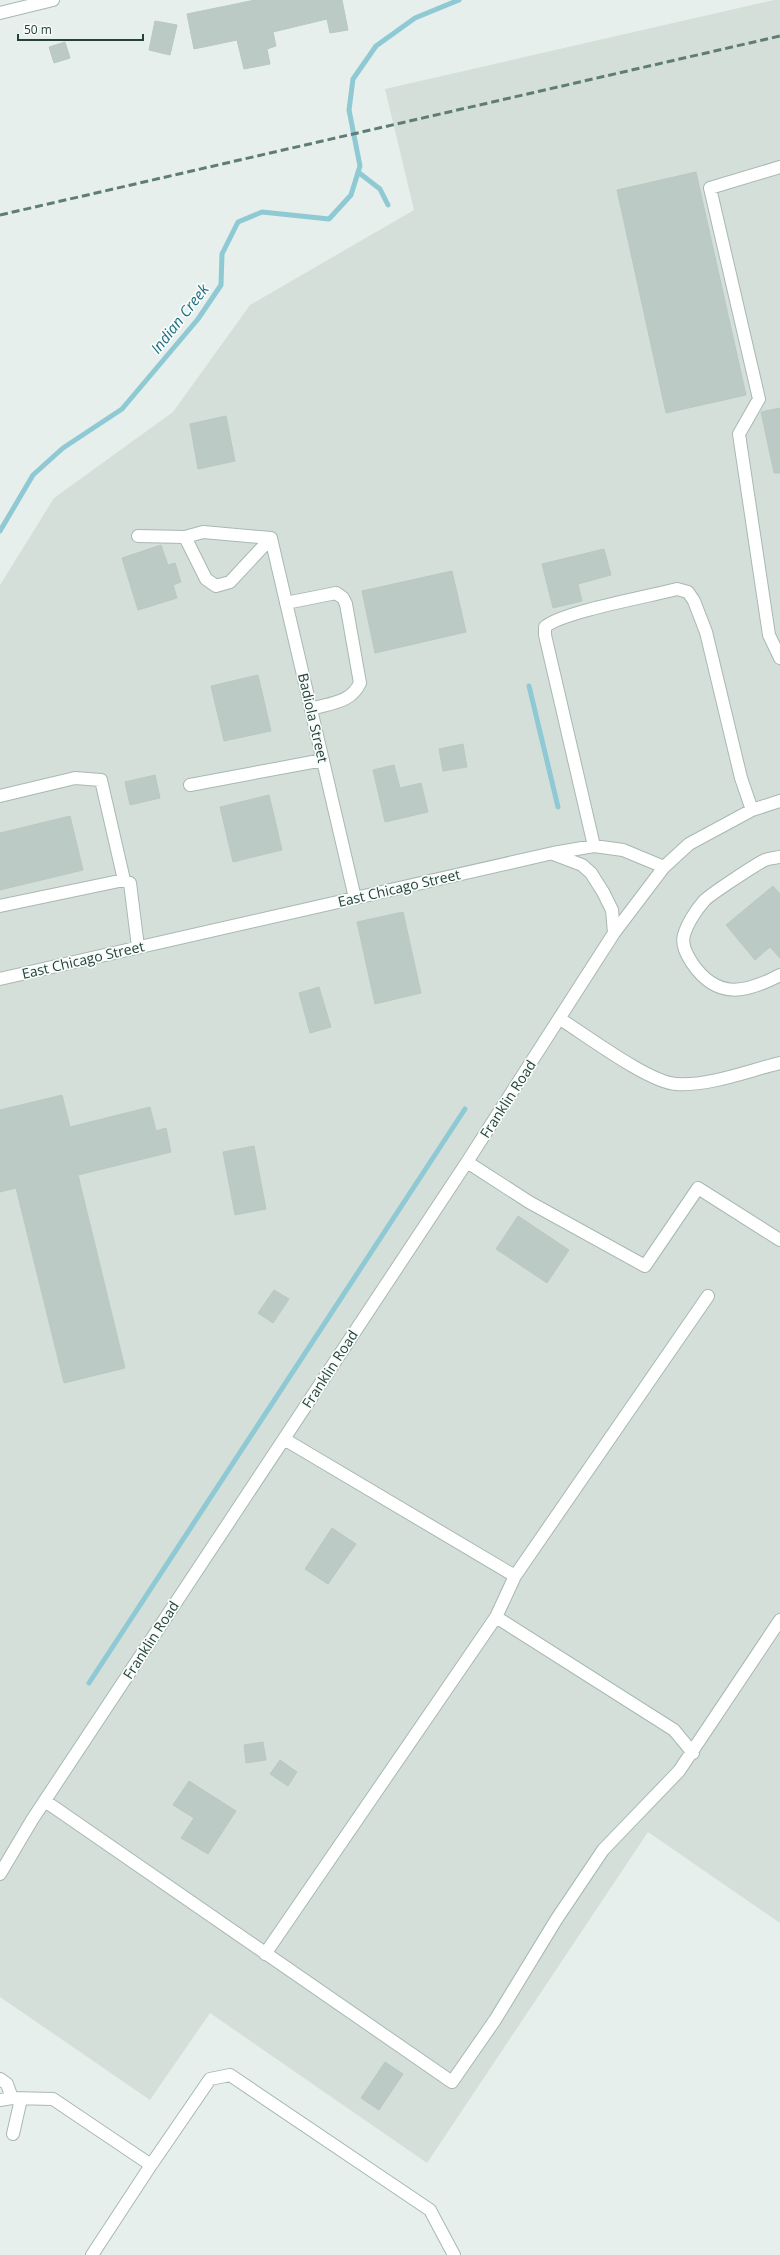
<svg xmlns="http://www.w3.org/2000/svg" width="780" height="2255" font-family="'Open Sans',sans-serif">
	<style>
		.built { fill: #d4dfda }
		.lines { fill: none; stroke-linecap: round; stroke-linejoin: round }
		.stream { stroke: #8ec9d4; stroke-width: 5 }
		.building { fill: #bbcac4; stroke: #b8c9c2 }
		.minor-casing { stroke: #a8b8b2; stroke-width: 14 }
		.minor { stroke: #fff; stroke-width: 12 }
		.rail { stroke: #5f7d75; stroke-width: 3; stroke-dasharray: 8 4; stroke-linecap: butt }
		.labels { text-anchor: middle; stroke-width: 3.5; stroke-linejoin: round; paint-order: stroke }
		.street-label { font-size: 14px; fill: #24423a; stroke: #f7fbf9 }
		.water-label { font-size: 15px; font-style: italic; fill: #1c6f80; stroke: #f7fbf9 }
	</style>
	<rect width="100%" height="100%" fill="#e6efeb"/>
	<!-- built -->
	<path class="built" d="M774 0H780V1923L648 1832 427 2163 210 2013 150 2100 0 1997V585L54 498 173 412 250 305 414 210 385 89Z"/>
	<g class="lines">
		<!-- stream -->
		<path class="stream" d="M358 172 380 189 388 205
			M0 531 33 475 63 448 122 409 198 319 221 285 222 254 238 222 262 212 329 219 351 195 360 166 349 110 353 79 376 46 415 18 459 0
			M529 686 558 807
			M89 1683 465 1109"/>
	</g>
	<!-- building -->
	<path class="building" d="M255 0H342L348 30 330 33 327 19 273 32 276 46 267 49 270 64 244 69 237 40 194 49 187 14Z
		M155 21 177 25 170 55 149 50Z
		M65 42 70 58 54 63 49 47Z
		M696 172 746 395 666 413 617 190Z
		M780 408V473H774L761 412Z
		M226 416 235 461 198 469 190 424Z
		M161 545 168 565 175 563 181 582 173 585 177 598 138 610 122 558Z
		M604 549 611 575 578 584 582 601 553 608 542 564Z
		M452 571 466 632 375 653 362 591Z
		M258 675 271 731 224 741 211 686Z
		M463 744 467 767 443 771 439 749Z
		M394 765 400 788 421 783 428 812 385 822 373 770Z
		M155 775 160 798 130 805 125 782Z
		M269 795 282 850 233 862 220 807Z
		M70 816 83 870 0 890V833Z
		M773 886 780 894V958L770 947 755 960 726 925Z
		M403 912 421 993 375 1004 357 922Z
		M319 987 331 1027 310 1033 299 993Z
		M62 1095 70 1127 150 1107 156 1131 166 1128 171 1152 78 1175 125 1368 64 1383 16 1188 0 1192V1110Z
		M254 1146 266 1209 235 1215 223 1152Z
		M518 1216 569 1250 547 1283 496 1249Z
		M274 1290 289 1299 273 1323 258 1313Z
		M332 1528 356 1544 328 1584 305 1569Z
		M263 1742 266 1760 246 1763 244 1745Z
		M280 1760 297 1772 288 1786 270 1774Z
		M189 1781 236 1811 208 1854 181 1838 194 1818 173 1805Z
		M385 2062 403 2074 379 2110 361 2098Z"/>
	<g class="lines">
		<!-- minor casing -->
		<g class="minor-casing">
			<path id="minor" d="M0 13 53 0
				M780 167 710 188 759 399 739 434 769 635 780 658
				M138 536 185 537 203 532 271 538
				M185 537 206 579 216 586 230 582 271 538
				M271 538 355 898
				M286 603 336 593 343 598 346 604 360 683C351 703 330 703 311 709
				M190 785 323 760
				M0 796 75 778 101 780 124 880
				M594 846 545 635V627C561 612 651 596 677 589L688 592 694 601 706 632 741 778 752 810
				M553 854 582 865 591 873 603 892 612 910 614 933
				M780 857C775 858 770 858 765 860 758 863 709 895 704 901 696 910 687 924 684 935 681 945 687 955 692 963 717 1000 746 993 780 975
				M0 906 124 880 130 883 138 947
				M0 979 553 853 594 846 623 850 664 867
				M560 1019C586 1035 648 1082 676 1084 710 1086 747 1071 780 1063
				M467 1162 529 1202 645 1266 698 1188 780 1240
				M284 1439 515 1576 708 1296
				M496 1617 674 1730 693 1753
				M45 1801 452 2082 495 2020 556 1920 603 1850 679 1771 780 1620
				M0 1874 32 1820 467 1162 614 933 664 867 689 844 752 810 780 801
				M265 1954 496 1617 515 1576
				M0 2079 7 2084 12 2098
				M0 2100 12 2098 53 2099 151 2165 210 2079 230 2075 430 2210 454 2255
				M13 2134 21 2099
				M92 2255 151 2165"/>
		</g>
		<!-- minor -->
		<use href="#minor" class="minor"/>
		<!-- rail -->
		<path class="rail" d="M0 215 780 36"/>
	</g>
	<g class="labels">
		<!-- street labels -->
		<g class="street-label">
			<text transform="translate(313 718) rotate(77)" y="5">Badiola Street</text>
			<text transform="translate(399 888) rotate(-13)" y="5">East Chicago Street</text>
			<text transform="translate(83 960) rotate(-13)" y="5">East Chicago Street</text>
			<text transform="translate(508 1099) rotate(-57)" y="5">Franklin Road</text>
			<text transform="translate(330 1369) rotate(-57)" y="5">Franklin Road</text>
			<text transform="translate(151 1640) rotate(-57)" y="5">Franklin Road</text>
		</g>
		<!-- water labels -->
		<g class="water-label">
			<text transform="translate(180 319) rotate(-52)" y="5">Indian Creek</text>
		</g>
	</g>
	<!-- scale -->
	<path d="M18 34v6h125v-6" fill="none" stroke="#24423a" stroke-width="2"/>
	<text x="24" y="34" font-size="12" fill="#24423a" stroke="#f7fbf9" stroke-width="3" paint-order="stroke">50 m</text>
</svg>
